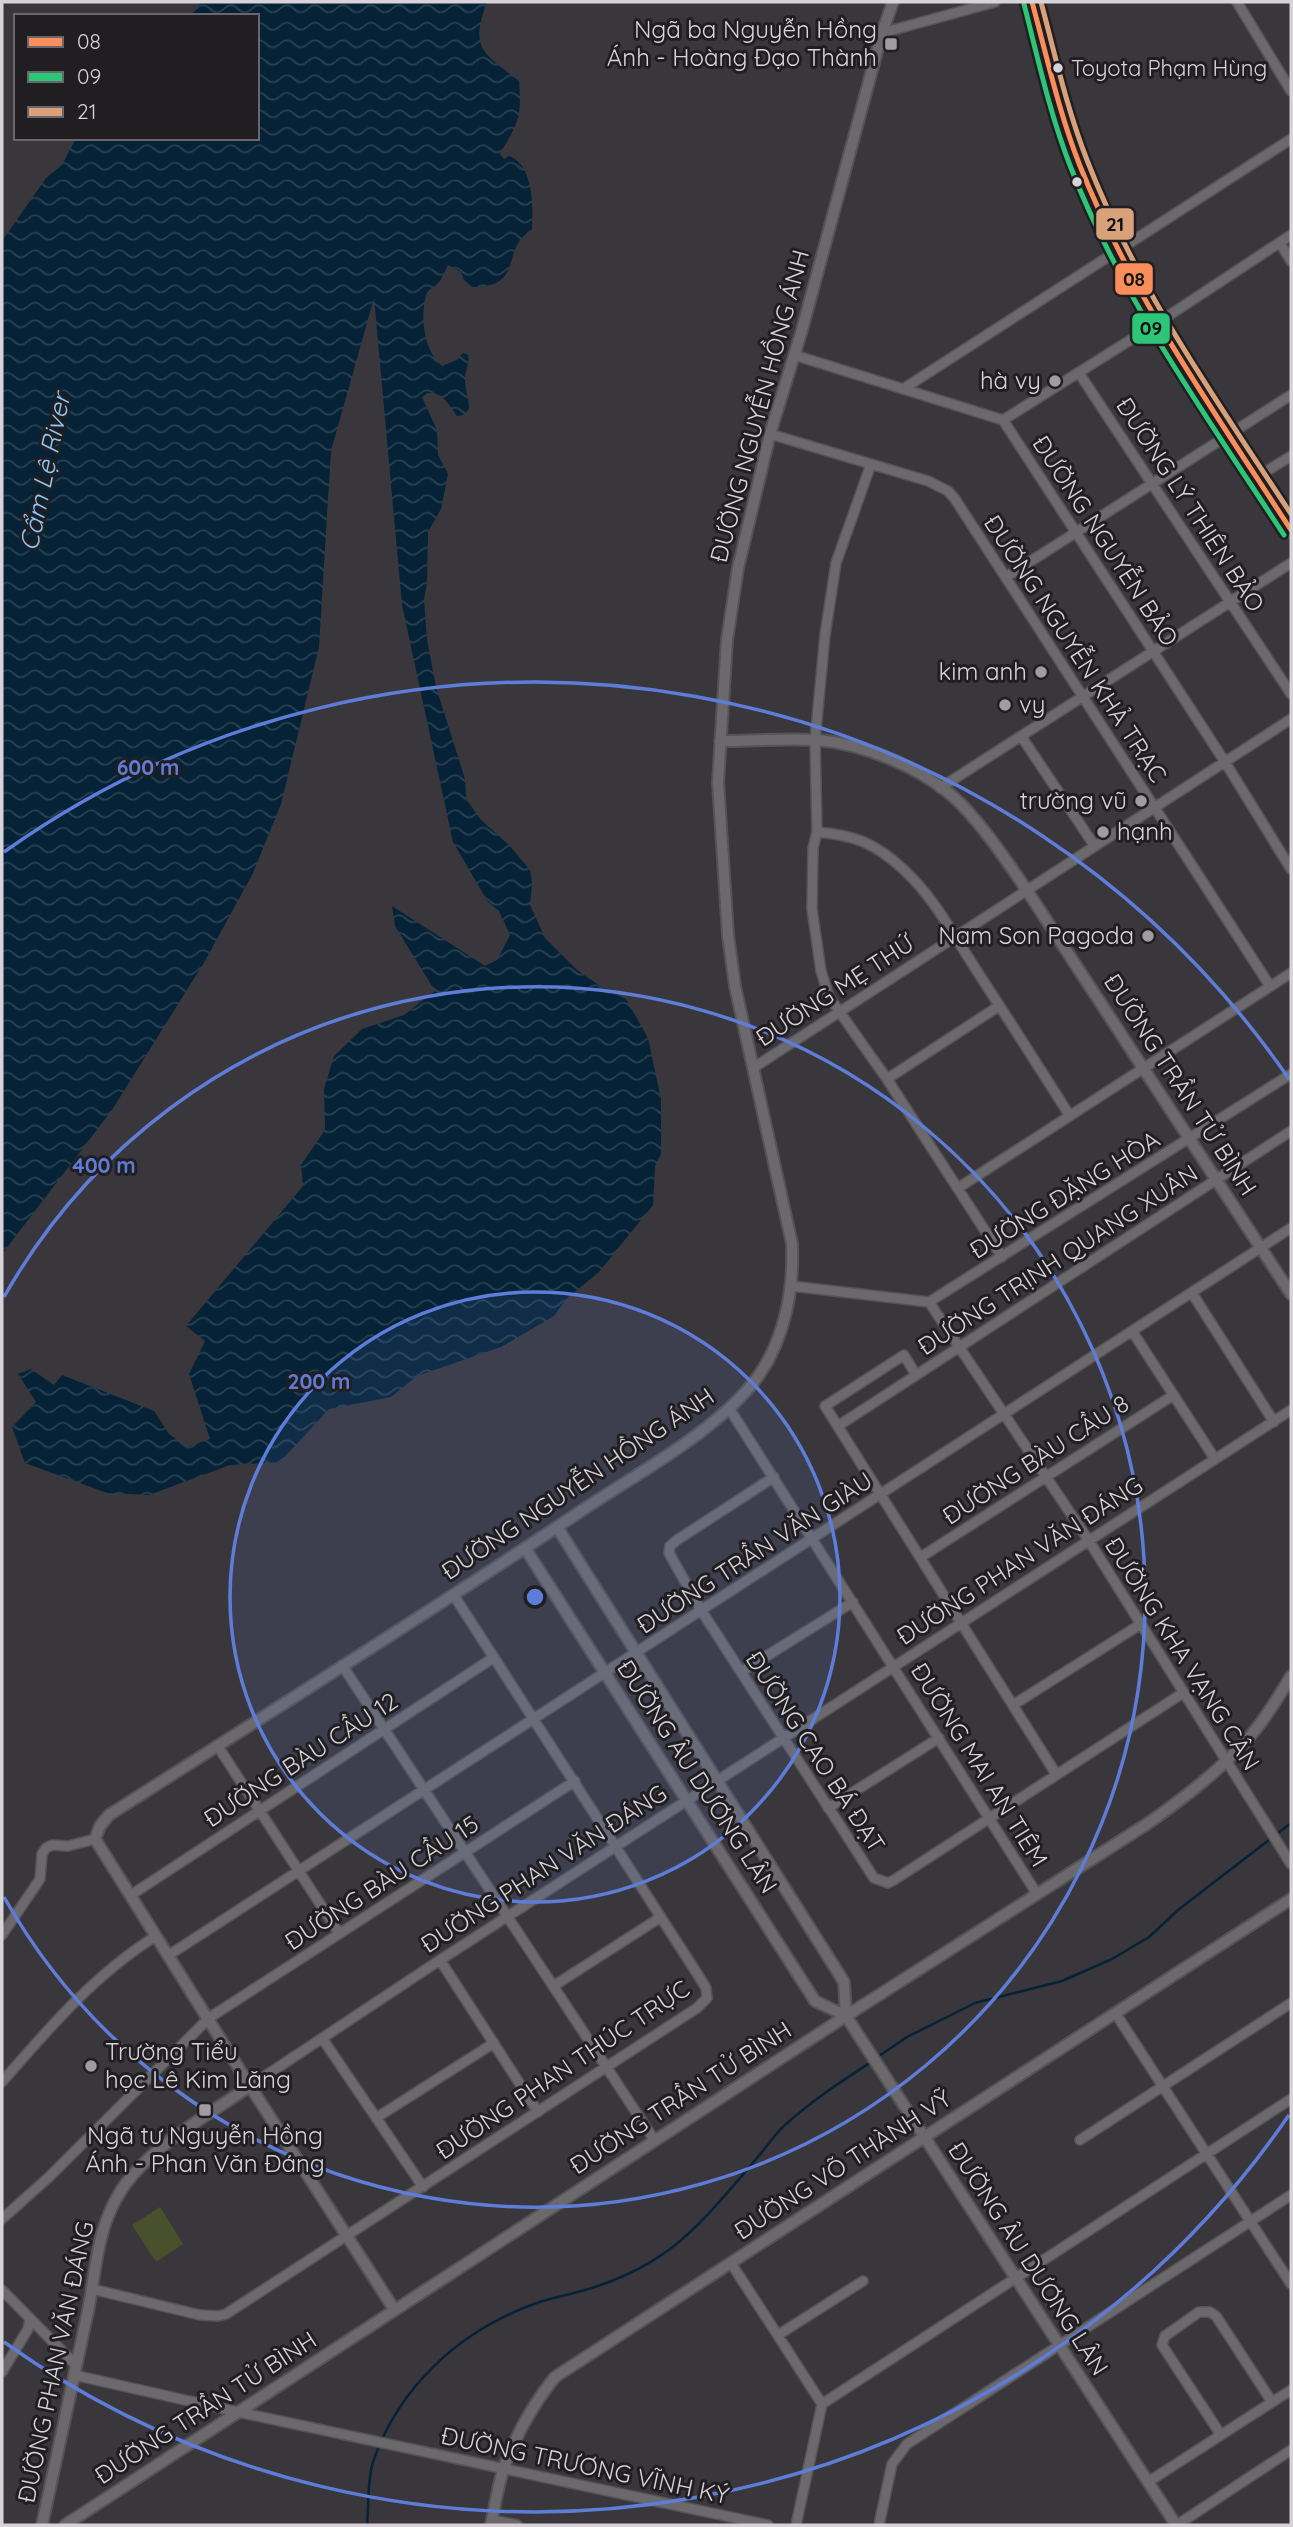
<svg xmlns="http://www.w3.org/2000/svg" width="1293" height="2527" font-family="Quicksand,sans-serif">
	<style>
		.park { fill: #48502c }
		.water { fill: url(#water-waves) }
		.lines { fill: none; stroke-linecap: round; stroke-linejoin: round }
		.stream { stroke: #052236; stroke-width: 2.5 }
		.minor-casing { stroke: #555357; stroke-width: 12 }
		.tertiary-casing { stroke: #555357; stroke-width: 14 }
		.primary-casing { stroke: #555357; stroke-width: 18 }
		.minor { stroke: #6c696d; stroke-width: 9 }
		.tertiary { stroke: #6c696d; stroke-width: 10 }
		.primary { stroke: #6f6767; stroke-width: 14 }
		.bus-1-casing { stroke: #211e22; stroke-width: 10 }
		.bus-2-casing { stroke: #211e22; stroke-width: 10 }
		.bus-3-casing { stroke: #211e22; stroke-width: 10 }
		.bus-1 { stroke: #fa8e5a; stroke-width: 5 }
		.bus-2 { stroke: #2dc577; stroke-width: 5 }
		.bus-3 { stroke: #d9a179; stroke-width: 5 }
		.ring { fill: none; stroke: #5e7dd8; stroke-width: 3.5 }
		.poi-dot { fill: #a09ca2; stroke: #211e22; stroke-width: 2.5 }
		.bus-dot { fill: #d7d3d9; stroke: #211e22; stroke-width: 2.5 }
		.labels { text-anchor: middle; stroke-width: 6; stroke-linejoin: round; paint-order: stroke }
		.bus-label { font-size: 22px; fill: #d7d3d9; stroke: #211e22; text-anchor: start }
		.poi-label { font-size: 24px; fill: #d7d3d9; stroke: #211e22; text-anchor: end }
		.street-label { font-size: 24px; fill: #d7d3d9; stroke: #211e22 }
		.water-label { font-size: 26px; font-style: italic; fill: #86cbfe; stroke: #211e22 }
		.centre { fill: #5e7dd8; stroke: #211e22; stroke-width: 3.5 }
		.ring-label { font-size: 21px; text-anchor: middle; font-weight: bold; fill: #5e7dd8; stroke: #211e22; stroke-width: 6; stroke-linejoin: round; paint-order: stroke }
		.line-badge { stroke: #211e22; stroke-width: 2.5 }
		.pale-badge-label { font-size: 19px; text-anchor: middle; font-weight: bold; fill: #111 }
	</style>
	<defs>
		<pattern id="water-waves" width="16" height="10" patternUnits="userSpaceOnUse" patternTransform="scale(1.75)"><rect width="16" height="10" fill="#052236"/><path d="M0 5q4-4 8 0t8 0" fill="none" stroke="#294152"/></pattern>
	</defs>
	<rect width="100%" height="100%" fill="#3a373c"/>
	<!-- park -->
	<path class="park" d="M160 2207 183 2244 156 2262 132 2225Z"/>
	<!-- water -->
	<path class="water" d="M201 2H487C469 50 484 53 519 81 522 119 518 122 500 154L504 159 509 156C534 165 533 207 532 229 499 250 526 287 472 287L464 280 461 272 448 265C445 271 442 280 437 284 433 288 428 289 426 295 420 319 424 351 442 366L457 360 463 353 468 355C470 364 465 370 465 379 465 389 469 399 469 409L463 415 457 416C449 405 443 392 428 393L422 397 437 430 438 455 448 474 441 509 428 532 427 583 424 599 427 639 436 687 465 779 466 799 481 820 509 845 530 870 532 883 530 905 545 938 577 970 606 990 626 999 648 1038 661 1099V1154L655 1166 653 1205 599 1272 566 1299 554 1316 501 1347 417 1376 391 1397 329 1409 280 1462 230 1465 149 1495 107 1493 25 1463 12 1427 36 1402 18 1374 31 1369 54 1385 62 1375 154 1411 169 1434 187 1447 210 1439 189 1374 205 1341 186 1326 303 1186 301 1165 325 1130 324 1089 334 1056 362 1029 404 1015 435 991 395 926 392 906 485 966 497 960 510 935 499 911 488 902 453 842 402 605 374 298 331 451 319 647 281 804 253 873 205 961 112 1110 2 1254V241L46 178 62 165 76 138H257V16H190Z"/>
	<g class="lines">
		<!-- stream -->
		<path class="stream" d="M876 2058 907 2037 975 2003 1062 1981 1112 1959 1149 1937 1178 1910 1291 1823
			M367 2525C369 2506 367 2481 373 2462 399 2386 460 2331 534 2304 550 2298 568 2295 585 2290 614 2282 646 2267 670 2249 702 2225 732 2187 758 2157 767 2146 775 2134 785 2125 811 2101 842 2081 871 2062"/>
		<!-- minor casing -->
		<g class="minor-casing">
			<path id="minor" d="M1237 2 1291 91
				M882 33 995 2
				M1280 243 1291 261
				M794 355 1003 420 1225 762 1291 869
				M1079 373 1291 694
				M903 389 1291 139
				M1003 420 1159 322 1291 235
				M770 434 928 481 948 491 955 499 1270 986
				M871 464 836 563 825 635 815 740 817 832 813 848 812 909 821 971 829 997 887 1079 1002 1257
				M1257 477 1291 456
				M1006 577 1291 395
				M1021 736 1094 845
				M940 788 1291 563
				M817 832C854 835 875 843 903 869 933 896 953 934 975 968 1007 1017 1039 1067 1070 1116
				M753 1068 1291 719
				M887 1079 999 1006
				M958 1188 1291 973
				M791 1286 929 1302 1089 1541 1291 1864
				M1192 1293 1274 1422
				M929 1302 1291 1074
				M1132 1331 1215 1459
				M916 1375 904 1355 825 1406 1056 1774
				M729 1408 1037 1894
				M838 1426 1291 1131
				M774 1477 677 1540 670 1546 669 1553 701 1610 874 1878 888 1883 894 1880 1183 1693
				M921 1557 1172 1396
				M342 1665 655 2141
				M741 1672 853 1602
				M1013 1705 1141 1624
				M217 1745 339 1933
				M828 1808 939 1738
				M131 1895 493 1658
				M2 1935 40 1879 42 1854 46 1848 52 1845 68 1846 95 1839
				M169 1955 1291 1228
				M440 1960 538 2112
				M555 1985 661 1917
				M1116 2014 1291 2284
				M322 2038 423 2187
				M2 2082C49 2028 95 1974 156 1936
				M250 2086 440 1960 1291 1410
				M376 2118 494 2043
				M1080 2140 1291 2003
				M2 2219 49 2177 209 2018 575 1781
				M731 2263 822 2404 796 2525
				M92 2289 200 2315 218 2316 226 2314 697 2008 707 1998 706 1988 698 1975 453 1594
				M2 2290 76 2365
				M778 2335 863 2281
				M2 2372 28 2329 30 2319
				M74 2375 238 2412 768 2525
				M822 2404 1291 2099
				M1221 2435 1162 2345 1165 2336 1199 2312H1210L1216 2316 1272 2402
				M1148 2482 1291 2390
				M492 2520 517 2525
				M879 2525 892 2464 907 2444 1291 2195
				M1177 2525 1291 2450"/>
		</g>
		<!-- tertiary casing -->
		<g class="tertiary-casing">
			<path id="tertiary" d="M720 741C752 741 785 738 817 740 865 744 926 769 961 804 986 830 1006 860 1026 889L1291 1294
				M557 1527 844 1982 846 2016 1176 2525
				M525 1548 815 2001 846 2016
				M394 2309 250 2086 95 1839 100 1826 109 1815C267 1714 427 1614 584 1509 638 1473 722 1428 759 1375 785 1338 794 1288 792 1244L735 986 728 935 718 782 727 640 738 568 770 434 802 330 882 33 893 2
				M42 2525C57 2454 73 2383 88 2311 97 2267 96 2229 122 2189 150 2147 208 2115 250 2086
				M65 2525 846 2016 1147 1824C1185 1797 1221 1770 1251 1735 1267 1717 1279 1696 1291 1676
				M491 2525C495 2506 498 2485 504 2467 516 2435 534 2403 555 2377L1291 1899"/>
		</g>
		<!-- primary casing -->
		<g class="primary-casing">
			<path id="primary" d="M1032 2C1049 63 1062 127 1088 186 1141 308 1219 419 1291 530"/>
		</g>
		<!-- minor -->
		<use href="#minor" class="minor"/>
		<!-- tertiary -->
		<use href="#tertiary" class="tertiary"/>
		<!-- primary -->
		<use href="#primary" class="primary"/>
		<!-- bus-1 casing -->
		<g class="bus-1-casing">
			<path id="bus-1" d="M1032 2C1047 57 1059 113 1080 166 1132 296 1215 413 1291 530"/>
		</g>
		<!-- bus-2 casing -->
		<g class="bus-2-casing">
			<path id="bus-2" d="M1024 4C1038 59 1050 115 1071 168 1122 299 1207 417 1284 535"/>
		</g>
		<!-- bus-3 casing -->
		<g class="bus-3-casing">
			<path id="bus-3" d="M1041 2C1055 55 1067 109 1087 160 1136 287 1217 401 1291 514"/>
		</g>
		<!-- bus-1 -->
		<use href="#bus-1" class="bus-1"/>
		<!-- bus-2 -->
		<use href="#bus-2" class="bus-2"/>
		<!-- bus-3 -->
		<use href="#bus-3" class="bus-3"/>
	</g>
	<!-- distance rings -->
	<circle cx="535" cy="1597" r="305" fill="#5e7dd8" fill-opacity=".12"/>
	<g class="ring">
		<circle cx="535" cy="1597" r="305"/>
		<path d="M4 1297A610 610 0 1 1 4 1897"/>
		<path d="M1289 2115A915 915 0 0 1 4 2342M4 852A915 915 0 0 1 1289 1079"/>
	</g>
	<!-- markers -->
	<g class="poi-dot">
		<rect x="884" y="37" width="14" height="14" rx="3.5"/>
		<circle cx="1055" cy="381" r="7"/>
		<circle cx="1041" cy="672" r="7"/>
		<circle cx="1005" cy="705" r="7"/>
		<circle cx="1141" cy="801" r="7"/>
		<circle cx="1103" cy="832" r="7"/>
		<circle cx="1148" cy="936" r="7"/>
		<circle cx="91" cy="2066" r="7"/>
		<rect x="198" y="2103" width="14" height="14" rx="3.5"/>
	</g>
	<g class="bus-dot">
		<circle cx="1058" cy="68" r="6"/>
		<circle cx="1077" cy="182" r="6"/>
	</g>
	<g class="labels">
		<!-- bus labels -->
		<g class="bus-label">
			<text x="1071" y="76">Toyota Phạm Hùng</text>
		</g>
		<!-- poi labels -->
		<g class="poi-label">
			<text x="877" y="38">Ngã ba Nguyễn Hồng<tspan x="877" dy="28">Ánh - Hoàng Đạo Thành</tspan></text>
			<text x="1041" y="389">hà vy</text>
			<text x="1027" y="680">kim anh</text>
			<text x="1019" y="713" text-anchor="start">vy</text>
			<text x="1127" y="809">trường vũ</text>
			<text x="1117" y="840" text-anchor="start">hạnh</text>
			<text x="1134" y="944">Nam Son Pagoda</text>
			<text x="105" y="2060" text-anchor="start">Trường Tiểu<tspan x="105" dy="28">học Lê Kim Lăng</tspan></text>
			<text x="205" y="2144" text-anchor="middle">Ngã tư Nguyễn Hồng<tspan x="205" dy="28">Ánh - Phan Văn Đáng</tspan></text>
		</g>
		<!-- street labels -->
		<g class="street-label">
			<text transform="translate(760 406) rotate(-75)" y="8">ĐƯỜNG NGUYỄN HỒNG ÁNH</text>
			<text transform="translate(1190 505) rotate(57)" y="8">ĐƯỜNG LÝ THIÊN BẢO</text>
			<text transform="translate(1105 541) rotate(57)" y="8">ĐƯỜNG NGUYỄN BẢO</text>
			<text transform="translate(1075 649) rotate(57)" y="8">ĐƯỜNG NGUYỄN KHẢ TRẠC</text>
			<text transform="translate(835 991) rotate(-33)" y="8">ĐƯỜNG MẸ THỨ</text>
			<text transform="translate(1180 1085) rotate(57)" y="8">ĐƯỜNG TRẦN TỬ BÌNH</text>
			<text transform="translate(1065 1195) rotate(-32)" y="8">ĐƯỜNG ĐẶNG HÒA</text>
			<text transform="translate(1058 1260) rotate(-33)" y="8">ĐƯỜNG TRỊNH QUANG XUÂN</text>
			<text transform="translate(1036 1460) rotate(-33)" y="8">ĐƯỜNG BÀU CẦU 8</text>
			<text transform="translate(578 1484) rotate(-34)" y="8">ĐƯỜNG NGUYỄN HỒNG ÁNH</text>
			<text transform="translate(755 1553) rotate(-33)" y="8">ĐƯỜNG TRẦN VĂN GIÀU</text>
			<text transform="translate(1020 1561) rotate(-33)" y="8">ĐƯỜNG PHAN VĂN ĐÁNG</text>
			<text transform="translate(1182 1654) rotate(58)" y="8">ĐƯỜNG KHA VẠNG CÂN</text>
			<text transform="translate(815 1752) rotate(57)" y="8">ĐƯỜNG CAO BÁ ĐẠT</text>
			<text transform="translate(301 1760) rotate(-33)" y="8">ĐƯỜNG BÀU CẦU 12</text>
			<text transform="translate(979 1765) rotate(58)" y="8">ĐƯỜNG MAI AN TIÊM</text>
			<text transform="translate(697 1777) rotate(57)" y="8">ĐƯỜNG ÂU DƯƠNG LÂN</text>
			<text transform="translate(544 1869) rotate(-33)" y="8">ĐƯỜNG PHAN VĂN ĐÁNG</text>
			<text transform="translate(382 1883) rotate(-33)" y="8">ĐƯỜNG BÀU CẦU 15</text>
			<text transform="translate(563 2070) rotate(-34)" y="8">ĐƯỜNG PHAN THÚC TRỰC</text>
			<text transform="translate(681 2098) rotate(-33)" y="8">ĐƯỜNG TRẦN TỬ BÌNH</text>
			<text transform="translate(843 2165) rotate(-33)" y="8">ĐƯỜNG VÕ THÀNH VỸ</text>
			<text transform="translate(1028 2259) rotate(57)" y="8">ĐƯỜNG ÂU DƯƠNG LÂN</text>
			<text transform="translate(56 2362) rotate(-78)" y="8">ĐƯỜNG PHAN VĂN ĐÁNG</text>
			<text transform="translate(206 2408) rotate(-33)" y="8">ĐƯỜNG TRẦN TỬ BÌNH</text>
			<text transform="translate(585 2466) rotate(12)" y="8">ĐƯỜNG TRƯƠNG VĨNH KÝ</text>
		</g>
		<!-- water labels -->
		<g class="water-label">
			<text transform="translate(45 472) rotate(-78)" y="9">Cẩm Lệ River</text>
		</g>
	</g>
	<circle cx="535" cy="1597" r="10" class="centre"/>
	<g class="ring-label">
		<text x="148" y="775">600 m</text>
		<text x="104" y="1173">400 m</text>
		<text x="319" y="1389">200 m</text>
	</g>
	<g class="line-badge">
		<rect x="1095" y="207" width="40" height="34" rx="7" fill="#d9a179"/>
		<rect x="1114" y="262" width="40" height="34" rx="7" fill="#fa8e5a"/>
		<rect x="1131" y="312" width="40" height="33" rx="7" fill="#2dc577"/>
	</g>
	<g class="pale-badge-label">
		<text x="1115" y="231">21</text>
		<text x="1134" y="286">08</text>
		<text x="1151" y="335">09</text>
	</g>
	<!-- border -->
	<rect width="1293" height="2527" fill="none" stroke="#d7d3d9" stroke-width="7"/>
	<!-- legend -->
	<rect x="14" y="14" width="245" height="126" fill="#211e22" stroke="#6a666b" stroke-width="2"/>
	<rect x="28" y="37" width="35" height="10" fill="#fa8e5a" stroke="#6a666b" stroke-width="2"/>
	<text x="77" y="49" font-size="21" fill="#d7d3d9">08</text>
	<rect x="28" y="72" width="35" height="10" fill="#2dc577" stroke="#6a666b" stroke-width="2"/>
	<text x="77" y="84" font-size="21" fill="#d7d3d9">09</text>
	<rect x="28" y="107" width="35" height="10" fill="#d9a179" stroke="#6a666b" stroke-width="2"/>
	<text x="77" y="119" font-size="21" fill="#d7d3d9">21</text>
</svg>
